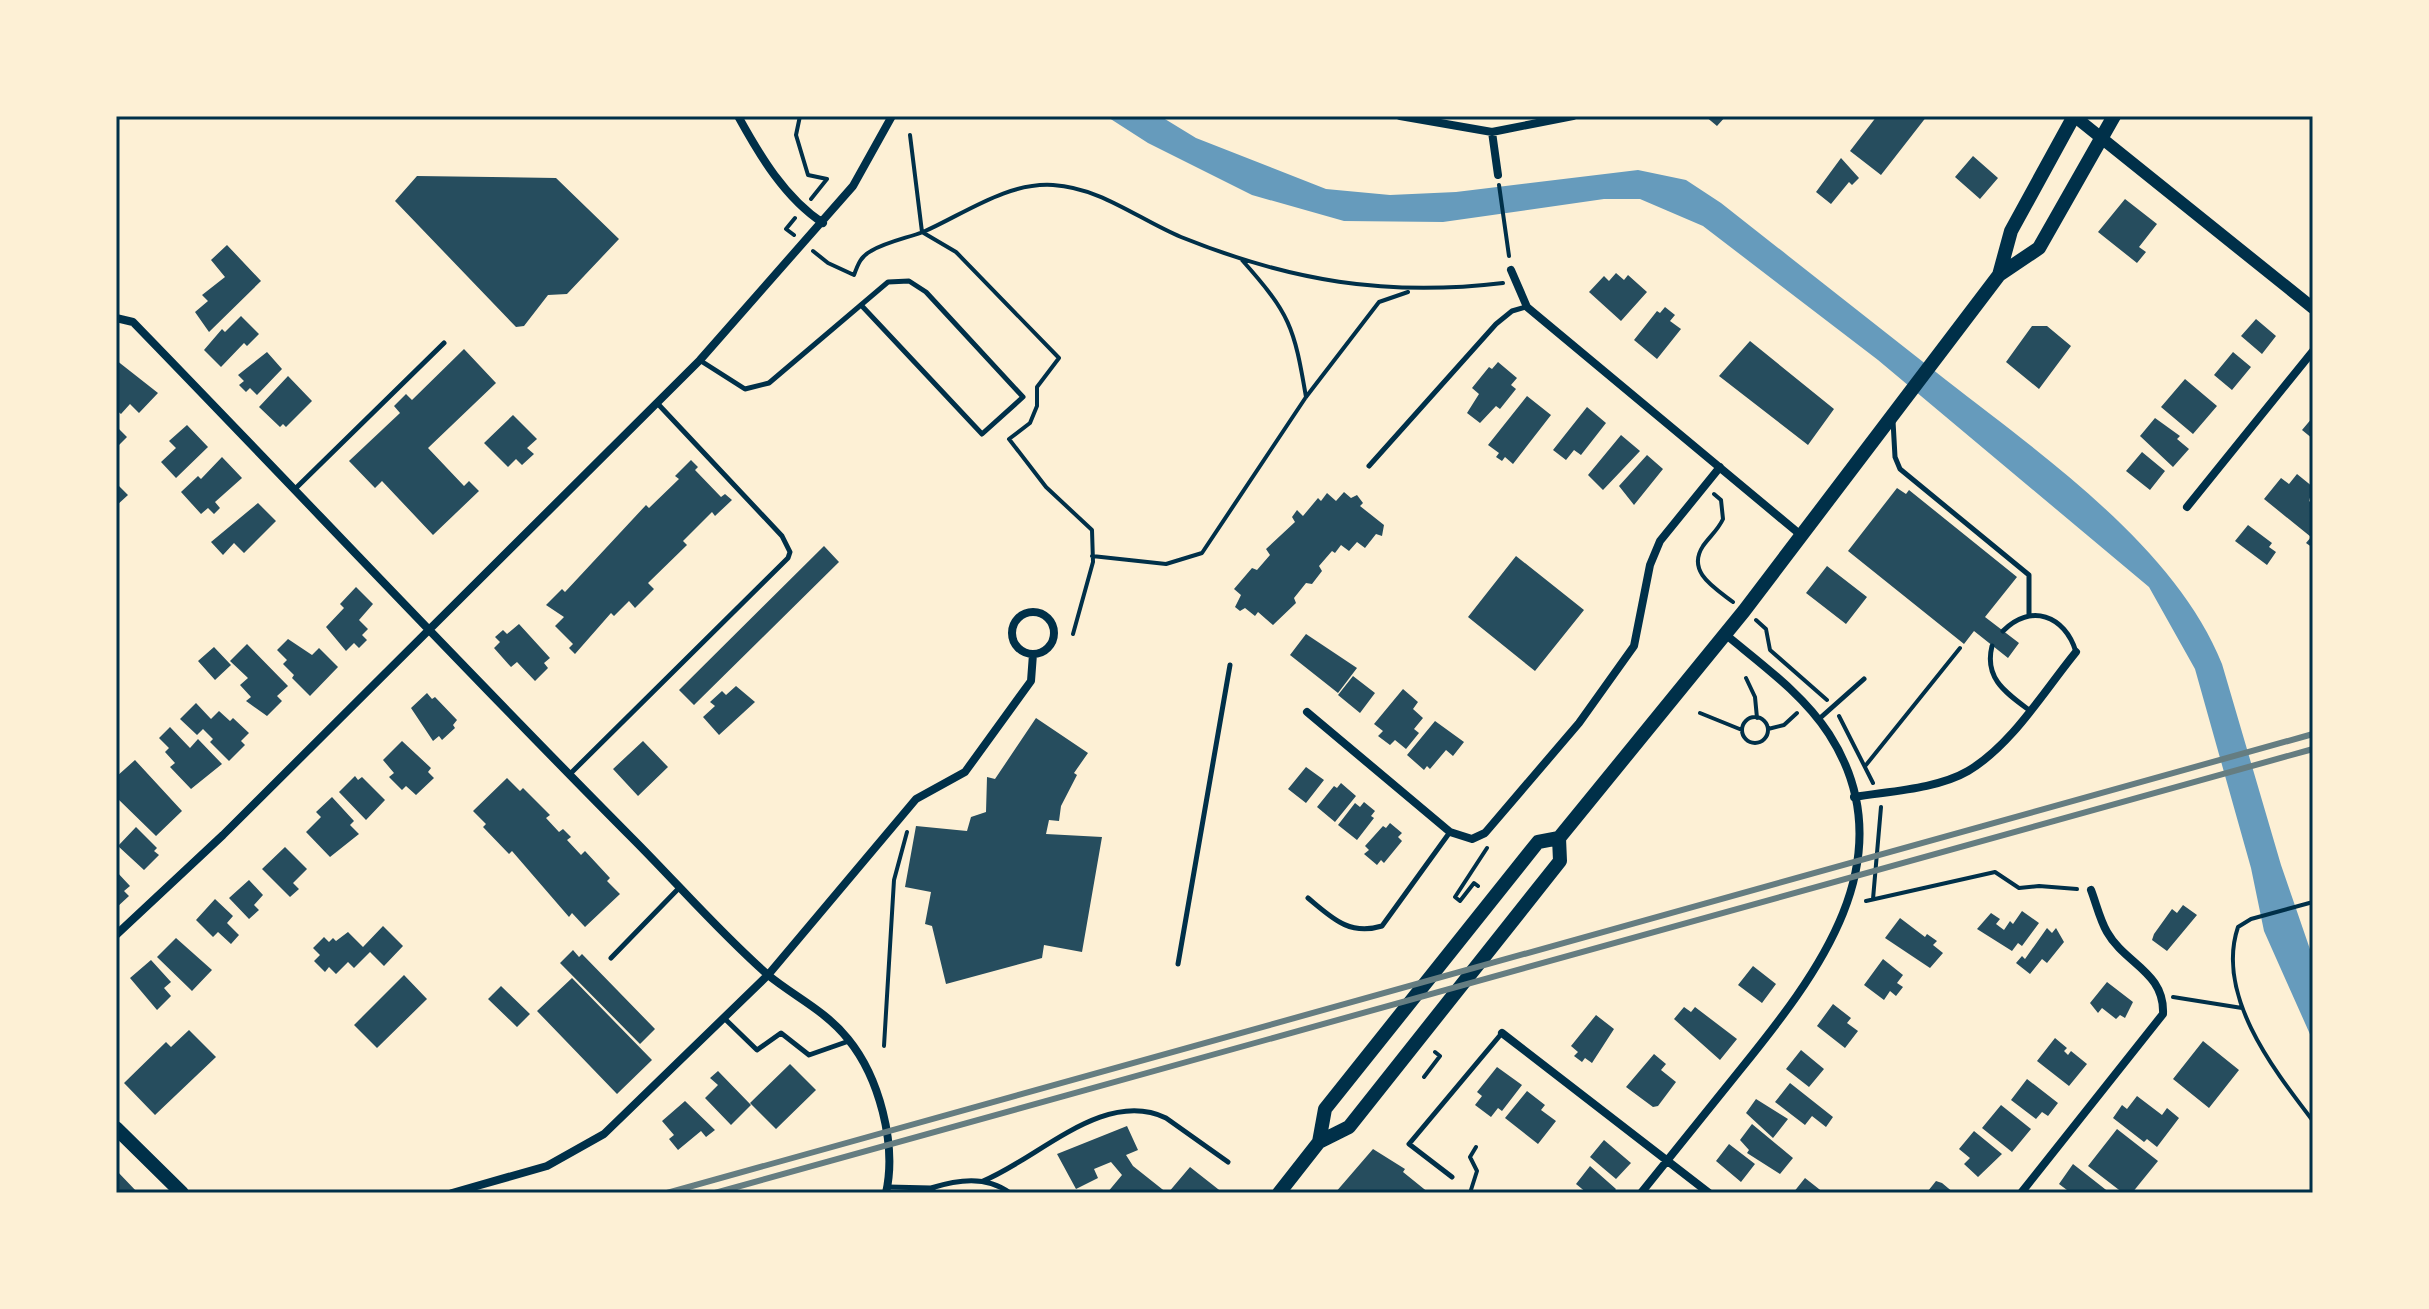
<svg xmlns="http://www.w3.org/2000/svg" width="2429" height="1309" font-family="Manrope,sans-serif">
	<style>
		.water { fill: #669bbc }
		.building { fill: #264d5e }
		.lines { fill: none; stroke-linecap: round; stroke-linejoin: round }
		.path { stroke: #003049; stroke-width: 4 }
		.service { stroke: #003049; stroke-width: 5 }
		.minor { stroke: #003049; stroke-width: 8 }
		.tertiary { stroke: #003049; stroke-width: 12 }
		.secondary { stroke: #003049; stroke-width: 14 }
		.primary { stroke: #003049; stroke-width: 14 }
		.rail { stroke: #657d81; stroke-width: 6 }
		.neatline { fill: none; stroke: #003049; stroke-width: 3 }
	</style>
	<rect width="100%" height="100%" fill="#fdf0d5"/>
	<!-- water -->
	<path class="water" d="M1106 116H1160L1196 138 1326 189 1390 195 1456 192 1638 170 1686 180 1721 203C1796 262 1871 321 1946 380 2042 455 2176 548 2222 664L2281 865 2313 958V1041L2264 931 2251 868 2195 669 2149 587 1878 360 1703 226 1640 199H1604L1443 222 1344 221 1252 195 1148 143Z"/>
	<!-- building -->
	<path class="building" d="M1705 116H1726L1717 126Z
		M1877 116H1927L1881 175 1850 151Z
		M1973 156 1998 178 1980 199 1955 177Z
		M1841 158 1859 178 1852 185 1849 182 1831 204 1816 192Z
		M417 176 556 178 619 239 567 294 548 295 524 326 516 327 395 201Z
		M2125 199 2157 224 2139 247 2146 252 2137 263 2098 232Z
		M227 245 261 281 209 332 195 312 208 301 202 295 225 277 211 260Z
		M1616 273 1624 280 1628 275 1647 292 1621 321 1589 292 1604 276 1609 281Z
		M1665 307 1675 315 1670 321 1681 329 1657 359 1634 340 1657 311 1660 313Z
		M241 316 259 334 247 346 244 343 221 367 204 350 222 329 225 332Z
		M2256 319 2276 336 2262 354 2241 336Z
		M2032 326H2047L2071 346 2039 389 2006 362Z
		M1750 341 1834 409 1808 445 1719 376Z
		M464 349 496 383 428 448 464 486 469 481 479 491 433 535 382 481 375 488 349 461 400 413 394 406 406 394 412 400Z
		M267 352 282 369 257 395 250 388 246 392 239 385 244 381 238 375Z
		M2233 352 2251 367 2232 390 2214 375Z
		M116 360 158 393 139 413 130 404 121 414 116 410Z
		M1498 362 1517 378 1511 385 1516 389 1500 409 1496 406 1480 423 1467 413 1479 394 1472 388 1489 367 1492 369Z
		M288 376 312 401 286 427 283 424 280 427 259 407Z
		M2185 379 2217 406 2193 434 2161 407Z
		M1527 396 1551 415 1513 464 1505 457 1502 461 1496 457 1499 453 1488 445Z
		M1587 407 1606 423 1581 455 1574 450 1566 460 1553 450Z
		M513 415 537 439 527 448 534 454 522 465 516 459 508 467 484 443Z
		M2313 417V439L2302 430Z
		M2155 418 2180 436 2177 439 2189 449 2173 467 2140 436Z
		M187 425 208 447 176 478 161 462 176 448 169 441Z
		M116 426 127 437 116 448Z
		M1621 435 1640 451 1603 490 1588 475Z
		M2142 452 2165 471 2150 490 2126 471Z
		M1647 455 1663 469 1634 505 1619 486Z
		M222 457 242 478 215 502 220 508 214 514 208 508 201 514 181 492 198 476 201 479Z
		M691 460 698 467 695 470 721 497 725 494 732 500 715 516 712 512 683 541 687 545 648 583 654 589 635 608 629 601 614 616 611 613 575 654 569 648 573 644 555 626 564 617 546 605 562 589 565 592 646 505 649 508 679 479 675 476Z
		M2297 474 2313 487 2309 501 2313 504V548L2306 543 2311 537 2264 499 2281 478 2289 484Z
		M116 483 128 495 116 506Z
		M1897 488 1906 494 1909 490 2017 577 1985 617 2019 643 2008 658 1974 631 1964 644 1848 551Z
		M1344 492 1351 498 1357 495 1363 503 1360 506 1384 525 1382 536 1376 534 1365 548 1357 542 1349 551 1341 545 1335 553 1332 551 1319 566 1322 571 1312 584 1306 583 1294 598 1296 603 1273 625 1258 612 1255 616 1245 608 1240 611 1235 607 1241 595 1234 589 1252 568 1257 570 1270 555 1266 549 1295 522 1292 517 1297 510 1303 516 1318 498 1321 501 1327 493 1336 501Z
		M258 503 276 521 244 553 234 543 223 555 211 542Z
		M2248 525 2272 543 2269 547 2276 552 2267 565 2235 541Z
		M824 546 839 562 694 705 679 690Z
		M1516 556 1584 610 1535 671 1468 617Z
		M1827 566 1867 597 1846 624 1806 593Z
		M356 587 373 604 359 620 368 629 362 635 367 640 359 648 354 643 346 651 326 627 344 608 340 604Z
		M519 624 550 658 544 663 548 668 535 681 517 662 511 667 494 648 500 642 495 637 503 630 507 634Z
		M1306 634 1357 668 1338 693 1290 655Z
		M288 639 312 655 319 648 338 667 310 696 292 678 294 675 283 664 287 660 277 650Z
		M247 644 288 686 277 696 282 701 267 716 246 701 251 697 240 685 248 678 230 661Z
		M214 647 231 665 215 680 198 661Z
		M1353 676 1375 693 1360 713 1338 695Z
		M736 686 755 702 719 735 703 717 715 706 710 702 722 691 726 695Z
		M1403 689 1418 702 1413 709 1423 718 1414 729 1419 733 1406 749 1395 740 1390 745 1378 736 1383 731 1374 724Z
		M427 693 432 699 435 697 457 720 453 725 455 728 442 740 439 736 433 741 411 708Z
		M196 703 211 719 219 711 230 721 233 718 249 733 241 741 245 745 229 761 210 742 213 739 203 729 197 735 180 719Z
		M1036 718 1088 753 1074 773 1077 775 1061 806 1059 821 1049 820 1046 834 1102 837 1082 952 1044 945 1042 958 946 984 932 926 925 924 931 892 905 887 916 826 967 831 971 817 986 812 987 777 995 779Z
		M1435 721 1464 742 1453 756 1446 750 1430 769 1427 766 1424 770 1407 755Z
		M170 727 190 748 198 739 222 764 191 789 170 767 175 763 165 752 169 748 159 738Z
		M402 741 431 768 428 772 434 778 416 795 406 786 402 790 389 777 394 773 383 760Z
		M643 741 668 767 638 796 613 769Z
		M135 760 182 811 156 836 116 797V777Z
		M1306 767 1324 780 1306 803 1288 789Z
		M355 776 358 780 362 777 385 800 366 820 339 792Z
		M507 778 520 791 523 788 550 815 546 818 559 832 563 829 571 837 567 840 581 855 585 851 610 878 607 881 620 894 585 927 572 913 569 917 512 851 509 854 483 827 486 824 473 811Z
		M1341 783 1356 796 1335 822 1317 807 1334 786 1337 788Z
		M332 797 354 821 350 825 359 834 330 857 306 832 321 817 316 812Z
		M1364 802 1375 811 1371 816 1374 818 1357 840 1338 825 1355 803 1360 807Z
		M1390 823 1402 833 1398 837 1402 841 1384 863 1381 860 1377 865 1364 854 1369 850 1365 846 1383 826 1386 828Z
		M136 827 157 848 154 851 159 855 144 870 118 846Z
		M285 847 307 869 293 883 299 889 290 897 262 869Z
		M116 871 130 886 124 891 129 896 116 908Z
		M249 880 263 895 254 905 259 910 249 919 229 898Z
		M215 899 233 916 227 923 239 935 231 944 218 932 213 937 196 920Z
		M2183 905 2197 915 2167 951 2152 940 2154 934 2172 909 2177 913Z
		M2022 911 2039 923 2022 946 2018 943 2012 951 1977 929 1991 913 2000 919 1996 924 2004 930 2010 921 2013 924Z
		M1900 918 1925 937 1927 934 1937 941 1933 945 1943 953 1930 968 1885 938Z
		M383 926 403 946 384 966 370 952 354 968 348 962 336 974 329 967 325 972 314 961 320 955 313 948 324 937 329 942 333 938 336 941 348 932 363 947Z
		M2047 928 2052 933 2056 928 2064 942 2047 963 2042 959 2030 974 2016 963 2022 956 2025 959Z
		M176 938 212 970 192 991 157 957Z
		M573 950 579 957 582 954 655 1029 640 1044 560 963Z
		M1883 959 1903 975 1897 983 1903 987 1896 996 1890 991 1884 1000 1864 985Z
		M151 960 171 982 164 988 171 996 157 1010 130 978Z
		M1753 966 1776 984 1762 1003 1738 985Z
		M404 975 427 999 377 1048 354 1025Z
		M572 978 652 1060 617 1094 537 1011Z
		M2107 982 2133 1002 2125 1018 2120 1015 2116 1019 2102 1008 2098 1013 2090 1003Z
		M501 986 530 1014 517 1027 488 999Z
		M1833 1004 1851 1018 1847 1023 1858 1031 1845 1048 1817 1026Z
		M1684 1007 1691 1012 1695 1007 1737 1039 1720 1060 1674 1019Z
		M1596 1015 1614 1029 1592 1063 1585 1058 1582 1062 1574 1056 1578 1052 1571 1046Z
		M189 1030 216 1057 155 1115 124 1083 166 1042 171 1047Z
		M2055 1038 2067 1048 2064 1051 2068 1055 2071 1051 2087 1064 2069 1086 2037 1061Z
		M2203 1041 2239 1070 2209 1108 2173 1079Z
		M1801 1050 1824 1069 1809 1087 1786 1069Z
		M1654 1054 1666 1064 1661 1070 1676 1082 1658 1106 1653 1107 1626 1087Z
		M790 1064 816 1090 776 1129 750 1103Z
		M1497 1067 1522 1085 1502 1111 1498 1108 1491 1117 1475 1105 1482 1096 1477 1092Z
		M718 1071 751 1105 731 1125 705 1098 718 1085 710 1078Z
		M2027 1079 2058 1103 2048 1116 2042 1112 2036 1119 2011 1100Z
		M1790 1083 1833 1117 1826 1127 1812 1116 1805 1125 1775 1102Z
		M1527 1091 1545 1105 1541 1110 1556 1121 1538 1144 1505 1118Z
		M2137 1096 2162 1115 2167 1108 2179 1118 2157 1147 2147 1139 2144 1142 2113 1118 2122 1105 2127 1109Z
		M1756 1099 1788 1119 1773 1138 1746 1113Z
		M685 1101 715 1130 706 1137 701 1131 678 1150 669 1139 674 1135 662 1121Z
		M2001 1105 2031 1129 2012 1152 1982 1128Z
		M1752 1124 1793 1158 1780 1174 1747 1153 1749 1150 1740 1140Z
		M1127 1126 1138 1150 1126 1155 1133 1166 1167 1193H1107L1122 1175 1111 1162 1094 1169 1098 1178 1076 1189 1057 1154Z
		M2117 1129 2158 1161 2132 1193H2123L2088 1166Z
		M1974 1131 2002 1154 1978 1177 1964 1164 1970 1158 1959 1149Z
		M1604 1140 1631 1163 1616 1179 1590 1157Z
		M1729 1144 1755 1164 1741 1182 1716 1161Z
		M1373 1149 1405 1169 1403 1172 1429 1193H1335Z
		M2073 1164 2110 1193H2071L2059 1184Z
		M1590 1166 1616 1189 1613 1193H1587L1576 1184Z
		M1190 1167 1223 1193H1168Z
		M116 1170 138 1193H116Z
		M1805 1178 1824 1193H1793Z
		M1936 1181 1942 1183 1954 1193H1930L1928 1191Z"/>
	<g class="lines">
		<!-- path -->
		<path class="path" d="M800 116 796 135 808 175 827 179 811 199
			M910 135 922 232 956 252 1059 358 1037 387V406L1030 423 1009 439 1046 487 1092 530 1093 562 1073 634
			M1499 185 1509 256
			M794 235 786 229 795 218
			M813 251 828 263 854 275C858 264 861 256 871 251 886 242 907 238 923 232 964 214 1007 182 1053 185 1101 188 1138 219 1181 237 1290 281 1386 297 1503 283
			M1242 260C1290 314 1294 326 1306 397
			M1714 494 1721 500 1723 519C1718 530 1710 536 1703 546 1686 572 1715 588 1733 602
			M1092 556 1166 564 1202 553 1306 397 1379 302 1408 292
			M1756 620 1766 629 1770 650 1827 700
			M1746 678 1755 697 1757 718
			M1700 713 1742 730
			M1839 716 1873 783
			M1742 730a13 13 0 1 1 26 0a13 13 0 1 1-26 0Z
			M1768 729 1784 725 1797 713
			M1866 765 1960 648
			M1478 886 1474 883 1460 901 1455 897 1487 848
			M1873 899 1881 807
			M1866 901 1995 872 2019 888 2039 886 2077 889
			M2313 902 2251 919 2238 927C2215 995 2274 1070 2313 1121
			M2173 997 2242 1008
			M884 1046 894 880 907 832
			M1424 1077 1440 1056 1435 1052
			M1470 1193 1477 1171 1470 1157 1476 1147"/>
		<!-- service -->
		<path class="service" d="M701 361 745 389 769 383 888 282 909 281 926 292 1023 397 982 434 861 305
			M1893 421 1895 457 1900 469 2029 575V614
			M1369 466 1496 324 1512 311 1526 307
			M295 489 444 343
			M2003 631C2030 603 2065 615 2076 652
			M1992 646C1984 678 2005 692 2029 710
			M1819 719 1864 679
			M570 774 788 558 790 552 782 536 658 404
			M1308 898C1332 918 1349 936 1382 926L1450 832
			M611 958 680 887
			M1178 964 1230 665
			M724 1018 757 1050 781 1033 809 1055 849 1041
			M1452 1177 1409 1144 1502 1033
			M983 1181C1038 1159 1104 1088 1166 1118L1228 1162
			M888 1187 931 1188 935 1193
			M931 1188C957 1180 986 1175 1010 1193"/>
		<!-- minor -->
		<path class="minor" d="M738 116C760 156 785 198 823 223
			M1400 116 1492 132 1573 116
			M1492 132 1498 175
			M1511 270 1527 307 1802 536
			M116 318 133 322C300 494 463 668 632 838 677 883 720 933 768 975 795 997 826 1011 848 1039 879 1077 897 1144 886 1193
			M2187 507 2313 351
			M1012 633a21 21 0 1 1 42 0a21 21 0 1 1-42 0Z
			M1307 712 1450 832 1472 839 1485 833 1579 723 1634 646 1650 565 1660 541 1720 467
			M1854 797C1890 791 1937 789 1968 771 2012 745 2044 691 2076 652
			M116 935 223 835 700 360 853 186 892 116
			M1502 1033 1709 1193
			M452 1193 547 1166 604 1134 768 975 916 799 965 772 1031 681 1033 654
			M1641 1193C1674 1152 1707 1111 1740 1070 1816 976 1909 858 1829 734 1803 694 1761 664 1725 634
			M2021 1193 2163 1014C2165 972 2125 964 2107 932 2100 920 2096 903 2091 890"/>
		<!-- tertiary -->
		<path class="tertiary" d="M2074 116 2313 308"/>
		<!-- secondary -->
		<path class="secondary" d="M1999 275 2011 231 2074 116
			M1319 1142 1349 1127 1560 861 1559 838 1744 611 1999 275 2039 248 2114 116
			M1279 1193 1319 1142 1325 1109 1538 842 1559 838"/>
		<!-- primary -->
		<path class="primary" d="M116 1128 182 1193"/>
		<!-- rail -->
		<path class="rail" d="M667 1193 2313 734
			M715 1193 2313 749"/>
	</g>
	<!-- border -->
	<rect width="2429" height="1309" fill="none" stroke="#fdf0d5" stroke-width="236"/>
	<rect x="118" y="118" width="2193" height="1073" class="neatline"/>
</svg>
